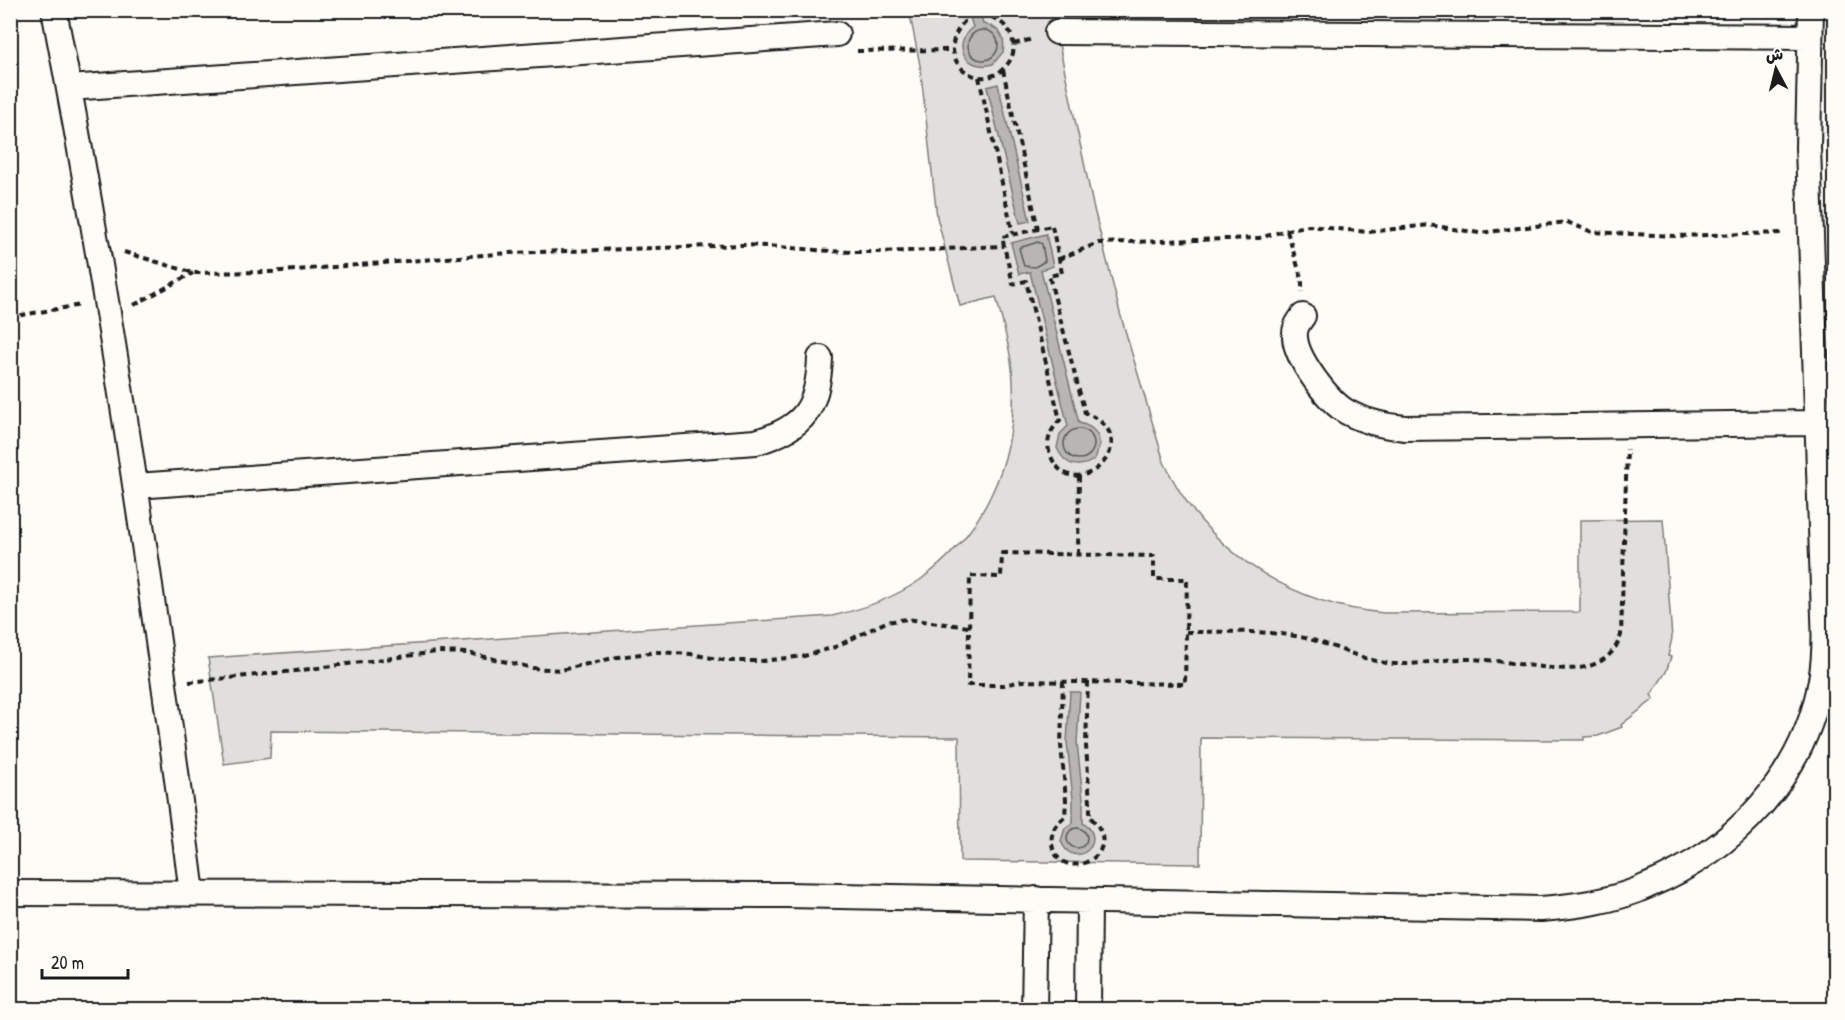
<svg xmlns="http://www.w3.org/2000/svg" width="1845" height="1020" font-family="'Patrick Hand','Playpen Sans Arabic',sans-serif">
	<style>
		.green { fill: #e0dfdb; stroke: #7e7e7c; stroke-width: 1.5 }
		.water { fill: #b7b6b2; stroke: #797876; stroke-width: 1.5 }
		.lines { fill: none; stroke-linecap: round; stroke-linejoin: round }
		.shore { stroke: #5a5a58; stroke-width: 1.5 }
		.minor-casing { stroke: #1c1c1c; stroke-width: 28 }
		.path { stroke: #1c1c1c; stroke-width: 4; stroke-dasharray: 6 4.5; stroke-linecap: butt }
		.minor { stroke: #fdfcf7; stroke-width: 24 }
	</style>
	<rect width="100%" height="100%" fill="#fdfcf7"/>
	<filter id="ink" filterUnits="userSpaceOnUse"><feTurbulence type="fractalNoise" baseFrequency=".0167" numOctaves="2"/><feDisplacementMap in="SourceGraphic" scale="12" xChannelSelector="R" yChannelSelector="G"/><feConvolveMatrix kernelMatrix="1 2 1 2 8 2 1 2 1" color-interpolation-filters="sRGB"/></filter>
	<g filter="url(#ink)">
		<!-- green -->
		<path class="green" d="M909 10 1052 11 1093 205 1120 313 1164 462C1204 549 1289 605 1384 613L1580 612V520L1663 519 1672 638 1668 656 1671 657 1666 672 1651 695 1654 699 1621 725 1622 727 1598 736 1584 737V740L1201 738 1200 864 960 861 959 737 271 731 270 758 224 764 208 658 832 616C863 609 894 598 920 580 984 534 1017 460 1013 382 1012 353 1003 325 996 297L960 306 937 217 920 65Z"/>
		<!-- water -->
		<path class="water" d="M968 11H980L983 24C999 27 1006 36 1003 52L993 64C966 72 950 44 973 27Z
			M998 84 1030 221 1020 223 987 87Z
			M1046 234 1053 266 1041 270 1079 423C1091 426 1098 431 1100 444L1095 459C1079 470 1065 466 1057 448L1060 434 1068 426 1030 272 1019 274 1011 243Z
			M1070 692H1080L1077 743 1083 799V823C1111 841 1073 873 1061 841L1065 828 1073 823V799L1067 742Z"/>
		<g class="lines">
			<!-- shore -->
			<path class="shore" d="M968 45a15 15 0 1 1 30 0a15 15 0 1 1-30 0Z
				M1038 242 1042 244 1045 261 1035 267 1024 266 1019 248Z
				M1064 444a15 15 0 1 1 30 0a15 15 0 1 1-30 0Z
				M1067 838a10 10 0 1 1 20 0a10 10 0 1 1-20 0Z"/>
			<!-- minor casing -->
			<g class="minor-casing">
				<path id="minor" d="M54 10C111 303 154 598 192 893
					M1057 32 1810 37
					M69 88 837 34
					M1303 316C1298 323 1294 328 1295 337 1296 359 1329 402 1347 412 1365 422 1385 426 1405 428L1816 423
					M136 486 756 442C805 428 818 407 820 358
					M10 893 786 895 1541 909C1577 906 1614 901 1647 886 1735 850 1805 775 1821 680 1825 659 1825 638 1824 616L1808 147 1811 10
					M1034 1010 1036 899
					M1088 1010 1089 901"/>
			</g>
			<!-- path -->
			<path class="path" d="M961 10 964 22C931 58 979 96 1005 67 1012 60 1015 51 1013 42 1011 28 1001 21 989 16L988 10
				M1014 44 1033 39
				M857 51 952 50
				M1003 70 1038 229
				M979 77 1013 234
				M1052 226 1062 273 1049 276 1085 413C1153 439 1071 512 1050 454 1045 441 1051 429 1060 420L1026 281 1013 284 1002 237Z
				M1287 231 1302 280V292
				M124 252 194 273 270 272 509 253 743 245C783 246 822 252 862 252 909 252 957 248 1004 246
				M1059 259 1098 243 1259 238 1295 228 1309 226 1368 232 1429 225 1479 233 1567 222 1592 232 1675 236 1784 233
				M134 305 193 273
				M10 317 81 305
				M1002 553 1154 556V579H1187L1185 684 1022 681 1004 685H968L970 576 1001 577Z
				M1078 555 1079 476
				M1186 632C1222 632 1259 630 1295 636 1326 641 1355 658 1386 663 1412 667 1438 659 1463 659 1481 659 1500 661 1518 664 1553 668 1606 681 1621 635L1627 449
				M1063 681 1061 745 1066 800 1065 817C1056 824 1050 831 1052 844 1059 887 1131 855 1090 817V802L1086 746 1088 682
				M189 682 295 671 437 652 468 653 533 668 561 670 618 657 657 652 691 654 728 661H762L804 656 835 647 886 622 907 619 969 627"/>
			<!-- minor -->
			<use href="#minor" class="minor"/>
		</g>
	</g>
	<!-- margin -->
	<rect width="1845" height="1020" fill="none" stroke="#fdfcf7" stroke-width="36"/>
	<rect x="18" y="18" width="1809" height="984" fill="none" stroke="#1c1c1c" stroke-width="2" filter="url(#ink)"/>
	<!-- north arrow -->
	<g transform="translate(1776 69) rotate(353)" stroke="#fdfcf7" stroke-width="4.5" paint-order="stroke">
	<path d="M0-4.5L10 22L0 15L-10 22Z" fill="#1c1c1c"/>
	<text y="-9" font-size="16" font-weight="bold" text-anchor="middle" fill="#1c1c1c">ش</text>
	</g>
	<!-- scale -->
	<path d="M42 969v9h86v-9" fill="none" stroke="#1c1c1c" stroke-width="3"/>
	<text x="51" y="969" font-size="18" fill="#1c1c1c" stroke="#fdfcf7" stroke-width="4.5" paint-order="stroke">20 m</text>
</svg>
